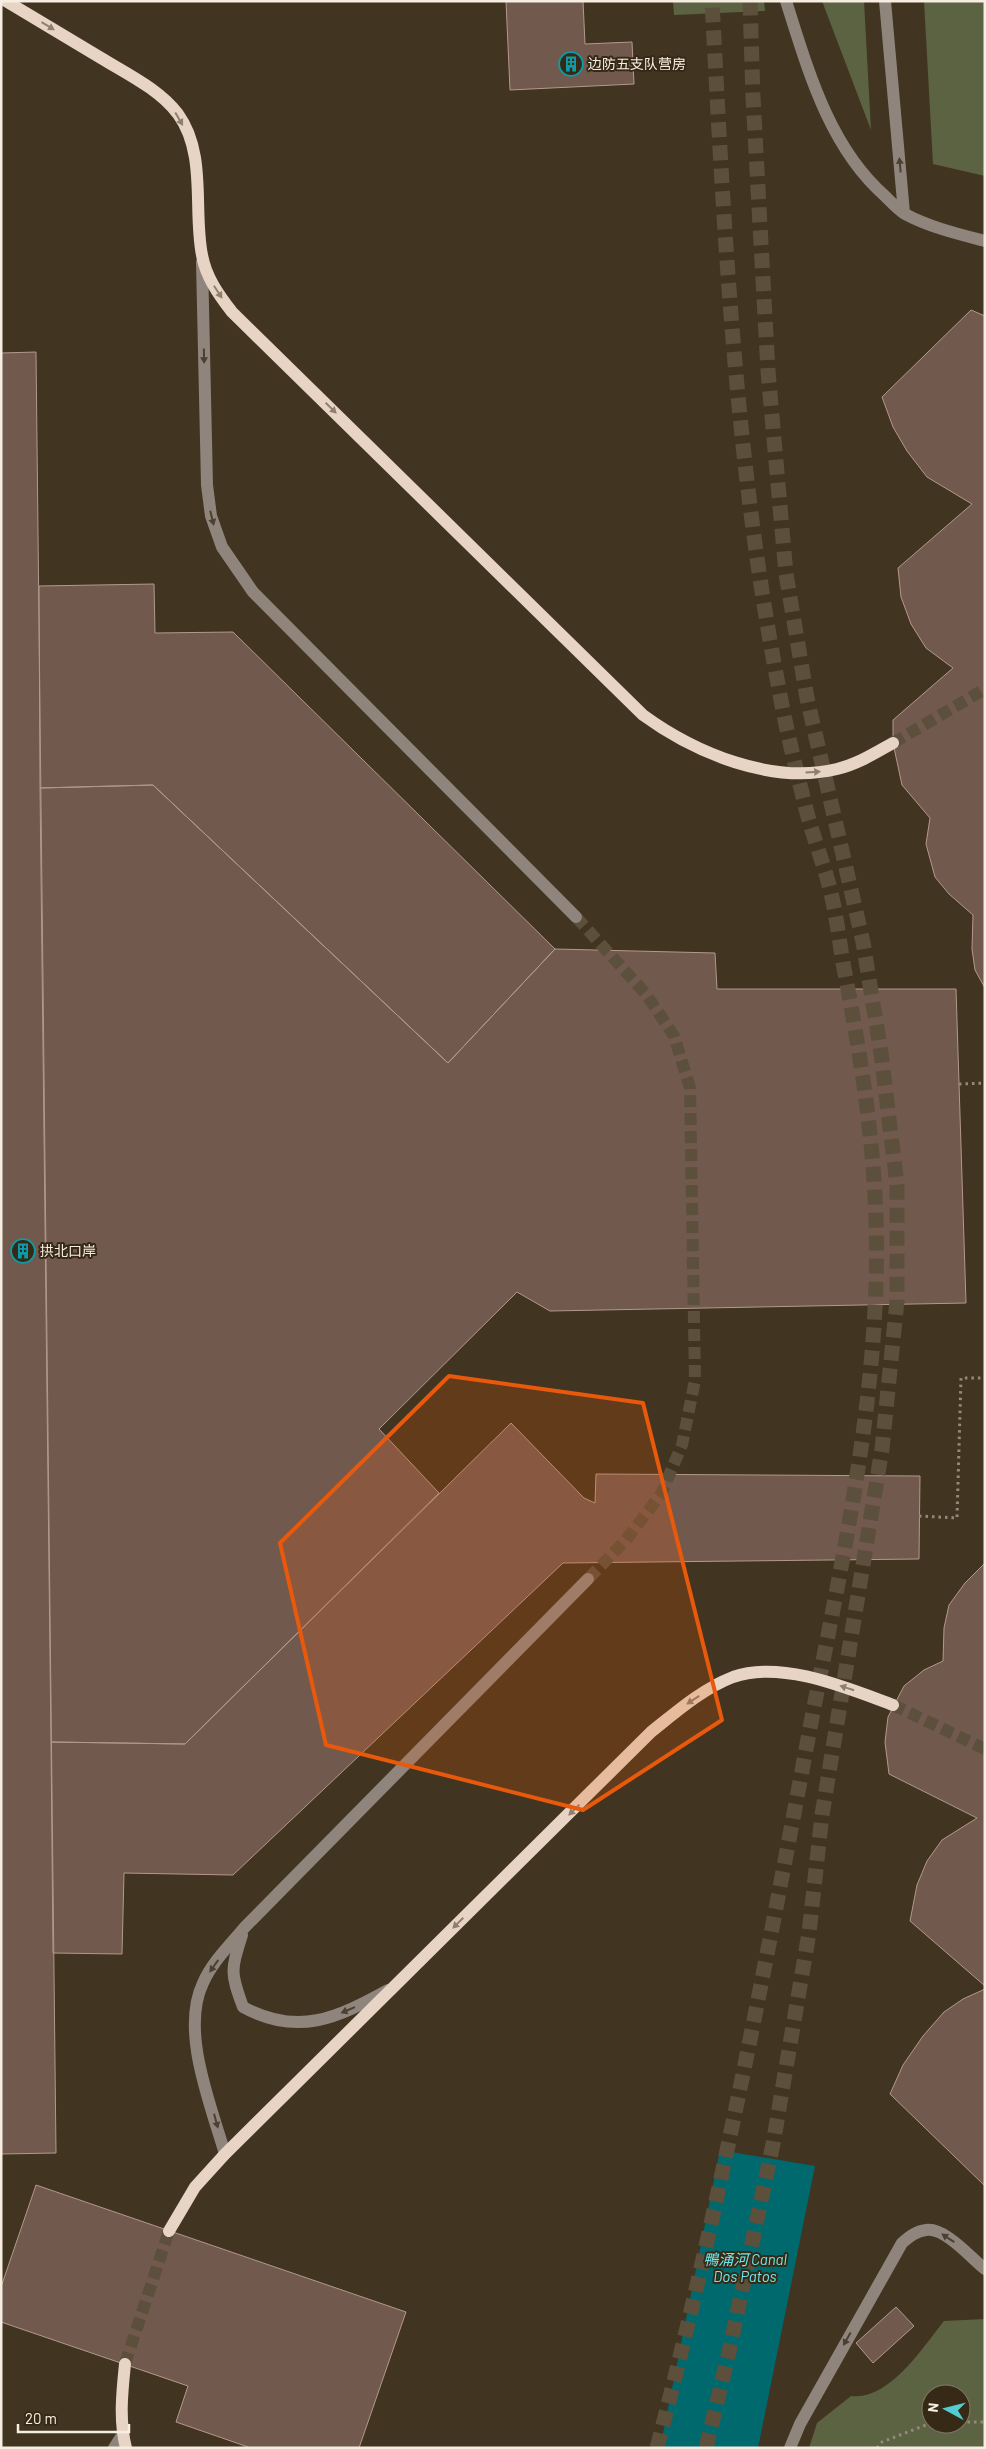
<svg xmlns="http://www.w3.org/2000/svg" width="986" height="2449" font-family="Barlow,'Noto Sans SC',sans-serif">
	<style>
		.green { fill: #5c6342; fill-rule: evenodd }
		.water { fill: #00696d }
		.building { fill: #71594e; stroke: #b3998c }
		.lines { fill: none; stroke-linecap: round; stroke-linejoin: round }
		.minor-tunnel { stroke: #5c503d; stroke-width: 12; stroke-dasharray: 12 6; stroke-linecap: butt }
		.major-tunnel { stroke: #5c503d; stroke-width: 12; stroke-dasharray: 12 6; stroke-linecap: butt }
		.highway-tunnel { stroke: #5c503d; stroke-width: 15; stroke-dasharray: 15 8; stroke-linecap: butt }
		.path { stroke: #958a7a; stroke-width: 3; stroke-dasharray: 2.5 4; stroke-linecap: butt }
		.minor { stroke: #8f857d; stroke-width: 12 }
		.major { stroke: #e8d4c4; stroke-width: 12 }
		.oneway { fill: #8f7f6e }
		.oneway2 { fill: #4c4130 }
		.marked { fill: #e8590c; fill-opacity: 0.2; stroke: #e8590c; stroke-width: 4; stroke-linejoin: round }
		.labels { text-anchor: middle; stroke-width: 4; stroke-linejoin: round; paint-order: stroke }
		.poi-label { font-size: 14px; fill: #f7eee2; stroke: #362a17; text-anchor: start }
		.water-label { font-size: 15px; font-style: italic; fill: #6ce8ed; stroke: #362a17 }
	</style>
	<rect width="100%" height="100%" fill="#413420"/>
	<!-- green -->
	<path class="green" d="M673 1H764L765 11 674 15Z
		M822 1H864L871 130Z
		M924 1H985V176L933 164Z
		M985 2319V2448H809L817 2423 851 2396C889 2401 923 2347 944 2321ZM931 2394H961V2424H931Z"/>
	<!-- water -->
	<path class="water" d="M720 2150 815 2166 758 2448H660Z"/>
	<!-- building -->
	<path class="building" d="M506 1H583L585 44 632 42 634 84 510 90Z
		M971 310 985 316V988L975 970 972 949 973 915 949 894 935 877 926 844 930 818 902 785 893 743V720L953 668 926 648 911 624 901 597 898 568 972 504 927 477 907 451 893 427 882 397Z
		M36 352 56 2153 1 2154V353Z
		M154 584 155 633 233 632 555 949 448 1063 153 785 40 788 39 586Z
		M153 785 448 1063 555 949 715 953 717 989H956L966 1303 550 1311 517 1292 379 1429 439 1493 185 1744 51 1742 40 788Z
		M511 1423 584 1498 595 1503 596 1474 920 1476 919 1559 563 1563 233 1875 124 1873 122 1954 53 1953 51 1742 185 1744Z
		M985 1563V1986L910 1921 917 1885 927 1861 942 1840 977 1818 889 1774 885 1742 888 1717 904 1686 924 1670 943 1661 944 1628 949 1605 965 1583Z
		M985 1989V2186L890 2094 903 2065 923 2036 944 2012 963 1999Z
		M36 2185 406 2312 359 2448H251L176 2422 188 2386 1 2322V2287Z
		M896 2307 914 2326 873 2363 856 2343Z"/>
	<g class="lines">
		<!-- minor-tunnel -->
		<path class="minor-tunnel" d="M576 917 646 994 674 1036 690 1088 695 1380 682 1445 661 1494 626 1540 588 1579"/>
		<!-- major-tunnel -->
		<path class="major-tunnel" d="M893 743 985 689
			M893 1705 985 1749
			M125 2364 169 2231"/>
		<!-- highway-tunnel -->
		<path class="highway-tunnel" d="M657 2448C719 2210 765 1969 810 1728 843 1554 885 1376 875 1197 871 1118 858 1041 843 963 839 938 836 913 830 889 823 861 812 834 805 805 795 765 785 724 778 684 735 461 724 228 712 1
			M706 2448 729 2352 773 2144 809 1933 822 1815 882 1449 897 1301V1185L881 1053 863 942 807 698 786 574 768 371 753 97 750 1"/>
		<!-- path -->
		<path class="path" d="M959 1084 985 1083
			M919 1516 957 1518 961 1378H985
			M961 2422H985
			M877 2448 882 2442 931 2423"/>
		<!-- minor -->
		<path class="minor" d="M786 1C808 70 829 147 885 196 891 202 898 210 905 214 929 227 958 234 985 241
			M885 1 904 213
			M202 262 207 485 211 516 222 547 253 592 576 917
			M242 1935C231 1970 230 1972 243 2007 298 2037 337 2018 388 1990
			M225 2154C211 2105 180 2031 203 1983 212 1962 230 1945 244 1928L588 1579
			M114 2448 123 2434
			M790 2448 800 2424 902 2243C909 2237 916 2231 926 2230 945 2227 971 2258 985 2269"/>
		<!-- major -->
		<path class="major" d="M6 1C38 20 69 39 101 58 127 74 159 89 178 114 207 154 193 210 202 255 206 277 218 294 232 312L643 715C695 753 772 785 837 769 858 764 875 753 893 743
			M169 2231 195 2187 225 2154 651 1732C676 1712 702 1689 733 1677 782 1660 847 1688 893 1705
			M125 2364C122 2393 119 2420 126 2448"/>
	</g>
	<!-- one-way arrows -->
	<defs><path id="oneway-solid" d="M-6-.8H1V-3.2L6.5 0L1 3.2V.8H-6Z" transform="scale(1.25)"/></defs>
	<g class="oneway">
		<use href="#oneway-solid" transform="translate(48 26) rotate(31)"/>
		<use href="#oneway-solid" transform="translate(179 119) rotate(60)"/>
		<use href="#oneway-solid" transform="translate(218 292) rotate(57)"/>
		<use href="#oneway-solid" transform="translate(331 408) rotate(44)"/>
		<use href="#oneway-solid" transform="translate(813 772) rotate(-3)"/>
		<use href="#oneway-solid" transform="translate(847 1688) rotate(-162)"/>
		<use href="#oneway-solid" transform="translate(693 1700) rotate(147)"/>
		<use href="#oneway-solid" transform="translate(574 1810) rotate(136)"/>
		<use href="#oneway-solid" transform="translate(458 1923) rotate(135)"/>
	</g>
	<g class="oneway2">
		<use href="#oneway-solid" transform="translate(900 165) rotate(-95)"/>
		<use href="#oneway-solid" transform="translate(204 356) rotate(89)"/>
		<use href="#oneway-solid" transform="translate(212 518) rotate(76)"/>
		<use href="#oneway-solid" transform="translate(214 1966) rotate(125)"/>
		<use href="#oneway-solid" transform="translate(348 2010) rotate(157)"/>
		<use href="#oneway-solid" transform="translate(216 2121) rotate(75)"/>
		<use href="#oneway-solid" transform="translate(948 2238) rotate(-147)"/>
		<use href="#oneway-solid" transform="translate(847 2339) rotate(119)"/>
	</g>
	<!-- marked area -->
	<path class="marked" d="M449 1376 643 1403 722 1720 583 1810 326 1745 280 1543Z"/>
	<!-- icons -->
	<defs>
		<g id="building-ring" transform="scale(1.25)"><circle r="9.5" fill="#362a17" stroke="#0f9aa8" stroke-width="1.5"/><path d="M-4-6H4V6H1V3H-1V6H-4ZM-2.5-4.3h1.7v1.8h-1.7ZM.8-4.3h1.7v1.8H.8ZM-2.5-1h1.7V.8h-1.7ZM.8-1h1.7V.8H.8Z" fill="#0f9aa8"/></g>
	</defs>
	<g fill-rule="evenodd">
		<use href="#building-ring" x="571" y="64"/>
		<use href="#building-ring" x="23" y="1251"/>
	</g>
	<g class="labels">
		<!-- poi labels -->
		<g class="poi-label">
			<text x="588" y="69">边防五支队营房</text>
			<text x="40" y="1256">拱北口岸</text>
		</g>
		<!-- water labels -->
		<g class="water-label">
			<text x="745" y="2265">鴨涌河 Canal<tspan x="745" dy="17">Dos Patos</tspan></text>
		</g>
	</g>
	<!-- border -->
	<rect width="986" height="2449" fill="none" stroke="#f7eee2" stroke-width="5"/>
	<!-- north arrow -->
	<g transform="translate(946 2409) rotate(277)"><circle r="24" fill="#362a17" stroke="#837868"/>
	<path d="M0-4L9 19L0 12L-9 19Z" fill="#52ccd0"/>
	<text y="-8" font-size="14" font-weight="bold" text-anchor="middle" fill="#f7eee2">N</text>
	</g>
	<!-- scale -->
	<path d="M18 2424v8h111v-8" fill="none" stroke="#f7eee2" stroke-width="2.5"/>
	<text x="25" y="2424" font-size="15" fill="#f7eee2" stroke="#362a17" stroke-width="4" paint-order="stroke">20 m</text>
</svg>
